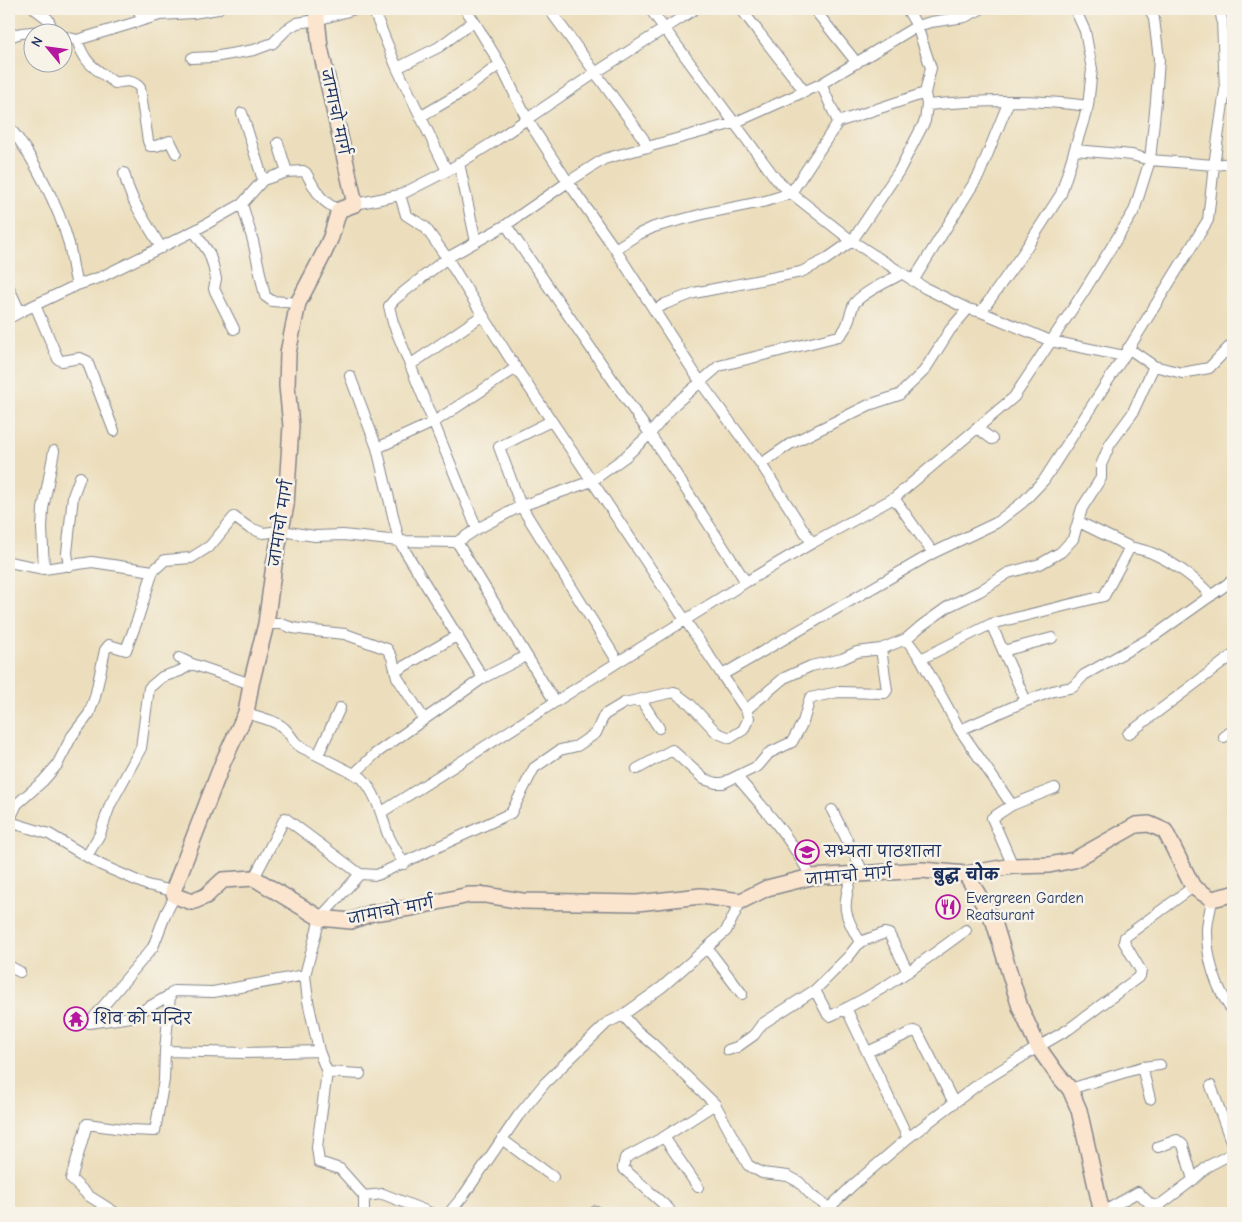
<svg xmlns="http://www.w3.org/2000/svg" width="1242" height="1222" font-family="'Comic Neue','Playpen Sans Deva',sans-serif">
	<style>
		.lines { fill: none; stroke-linecap: round; stroke-linejoin: round }
		.street-casing { stroke: #84868d; stroke-width: 12 }
		.secondary-casing { stroke: #84868d; stroke-width: 18 }
		.street { stroke: #fff; stroke-width: 10 }
		.secondary { stroke: #fbe5cf; stroke-width: 15 }
		.labels { text-anchor: middle; stroke-width: 5; stroke-linejoin: round; paint-order: stroke }
		.street-label { font-size: 15px; fill: #1b2f5e; stroke: #f7f3e8 }
		.poi-label { font-size: 15px; fill: #1b2f5e; stroke: #f7f3e8; text-anchor: start }
		.neighbourhood-label { font-size: 16px; font-weight: bold; fill: #1b2f5e; stroke: #f7f3e8 }
	</style>
	<rect width="100%" height="100%" fill="#f7f3e8"/>
	<filter id="ink" filterUnits="userSpaceOnUse"><feTurbulence type="fractalNoise" baseFrequency=".02" numOctaves="2"/><feDisplacementMap in="SourceGraphic" scale="10" xChannelSelector="R" yChannelSelector="G"/><feConvolveMatrix kernelMatrix="1 2 1 2 8 2 1 2 1" color-interpolation-filters="sRGB"/></filter>
	<filter id="wash" filterUnits="userSpaceOnUse"><feTurbulence type="fractalNoise" baseFrequency=".0096" numOctaves="4" result="noise"/><feDisplacementMap in="SourceGraphic" scale="20" xChannelSelector="R" yChannelSelector="G"/><feGaussianBlur stdDeviation="1.12" result="paint"/><feColorMatrix in="noise" values="0 0 0 0 0 0 0 0 0 0 0 0 0 0 0 0 0 1.4 0 .05"/><feComposite in="paint" operator="in"/></filter>
	<g filter="url(#wash)">
		<rect width="100%" height="100%" fill="#ecdebc"/>
	</g>
	<g filter="url(#ink)">
		<g class="lines">
			<!-- street casing -->
			<g class="street-casing">
				<path id="street" d="M35 9 48 19 53 30 56 32
					M137 9 144 19
					M373 9 397 68
					M549 9 643 138 648 148
					M650 9 776 179 791 193 852 241 925 288 968 309 981 312 1051 341 1124 356 1208 220 1214 165 1225 90 1222 20 1220 9
					M741 9 805 92
					M814 9 857 63
					M474 21 500 64 527 119 595 73 695 9
					M62 36 77 40 160 15 193 13 218 9
					M9 37 21 33 53 30
					M77 40C86 66 94 67 115 83 124 81 133 79 140 88L148 141 150 146H156L170 141 176 153
					M192 58 213 57 254 50 273 43 286 30 297 23 317 20 355 9
					M927 105C981 100 1034 99 1088 106L1092 69 1085 31 1075 9
					M242 113 263 180
					M420 117 464 91 500 64
					M838 122 925 93
					M9 127C33 155 59 208 69 244 72 257 73 272 77 285
					M278 143 287 172
					M1075 150 1132 155 1150 160 1214 165 1233 163
					M459 163 476 242
					M447 171 492 143 527 119 568 182 615 249 701 383 761 464 812 543
					M124 173C131 204 146 220 161 248
					M400 195 406 215 425 227 447 258 516 368 592 481 625 457 650 434 675 404 719 366 839 336C850 326 848 317 854 304 861 293 889 281 901 274
					M242 204 253 241 265 296 272 301 298 303
					M355 204 400 195 447 171 397 68 439 47 474 21 465 9
					M506 225 650 434 746 582
					M194 231 209 253 213 265 216 279 214 289 234 329
					M615 249 637 235 654 227 707 213 766 201 791 193 838 122 821 84
					M913 281 979 175 1009 101
					M9 288 20 312 77 285 101 277 194 231 242 204 263 180 287 172 303 171 306 173C316 190 319 201 339 210
					M35 305 58 359 62 361 80 358 87 361 114 431
					M655 310 665 304 694 293 801 272 825 260 852 241 899 171 925 121 927 105 925 93 931 68 917 26 907 9
					M981 312 1023 253 1061 194 1088 106
					M9 318 20 312
					M1128 348 1154 366 1182 373 1209 368 1233 343
					M410 365 483 315
					M350 376 377 448 399 541 483 678
					M551 421 499 447 521 506 618 662 746 582 812 543 894 498 1014 397 1081 296 1134 211 1150 160 1156 101 1159 59 1154 19 1150 9
					M977 428 992 439
					M377 448 434 422 516 368
					M761 464 790 444 869 405 899 395 924 371 950 330 968 309
					M894 498 933 553
					M1079 522 1130 547
					M477 529 393 323 389 306 395 299 447 258 506 225 568 182 604 159 734 123 821 84 917 26 931 22 965 17 981 9
					M457 542 555 702 618 662
					M9 562 44 569 92 562 153 571 165 560 191 558 210 546 234 517 248 527 263 533 281 531 315 536 343 535 399 541 457 542 477 529 521 506 592 481 722 675 933 553 996 523 1023 502 1044 480 1124 356
					M69 566 67 553 73 496 80 477
					M44 569 42 528 43 509 54 451
					M266 624H281L293 628 314 631 345 634 387 649 392 657 397 677 424 719
					M991 624 1104 596 1130 547C1138 549 1146 550 1154 554 1174 563 1197 579 1211 596
					M906 639 921 659 960 730
					M1003 651 1052 638
					M179 658 192 664 251 684
					M921 659 991 624 1026 701
					M396 671 458 635
					M641 700 659 728
					M746 710 784 678 811 666 842 659 857 652 881 649
					M246 713C258 717 276 720 285 729 291 735 293 742 301 747L362 778C376 793 381 813 387 832 391 843 398 853 404 864
					M1128 734 1233 655
					M1224 737 1233 730
					M318 755 340 708
					M637 769 672 750 704 779 716 783H723L758 766 769 753 792 742 803 722 810 698 838 692 885 693 887 690 881 649 906 639 921 626 949 606 980 591 1008 573 1040 564 1061 552 1073 539 1082 508 1101 478V465L1110 444 1132 414 1154 366
					M355 773 375 754 483 678 526 656
					M737 777C764 808 793 841 811 877
					M1012 805 1055 788
					M832 810 864 874
					M382 812 555 702
					M10 819 17 804 43 781 57 765 72 736 89 714 95 697 105 650 109 645 126 650 137 621 153 571
					M9 832 13 823 49 834 101 865 147 885 173 891
					M87 856 100 834 110 805 141 748 149 688 162 677 180 671 192 664
					M1013 866 992 818 1012 805 960 730 1026 701 1053 691 1073 687 1084 675 1154 636 1233 580
					M360 874 377 875 511 813 534 768 560 750 577 746 596 733 604 715 624 703 674 692 690 704 717 733 730 738 743 730 749 718 746 710 722 675
					M852 875C842 907 843 913 860 942
					M254 878 285 818 360 874 320 918 305 975 308 1001 319 1051 327 1072 317 1147 319 1162 340 1169 364 1196V1213
					M1212 899C1211 909 1207 920 1207 931 1207 960 1216 988 1233 1012
					M707 948 742 994
					M9 966 20 972
					M815 990 828 1015 830 1016C879 994 923 962 966 930
					M846 1008 908 1138
					M623 1015 636 1030 653 1044 715 1104 748 1165 762 1173 788 1176 799 1182 812 1196 829 1208
					M89 1023 153 947 166 913 175 896
					M89 1023 131 1017 170 995
					M728 1050 737 1047 754 1035 762 1024 815 990 849 956 860 942 885 933 889 934 908 972
					M165 1051 244 1053 319 1051
					M867 1052 914 1031 918 1033 954 1103
					M1142 1067 1150 1099
					M327 1072 360 1074
					M1211 1086 1233 1147
					M1070 1089 1142 1067 1160 1065
					M664 1137 625 1158 623 1168 669 1209
					M503 1140 553 1177
					M1158 1147 1177 1140 1183 1145 1193 1180
					M698 1187 664 1137 715 1104
					M364 1196 383 1194 431 1213
					M116 1213 89 1196 71 1179 87 1124 130 1130 155 1131 164 1080 165 1051 170 995 174 991 213 992 305 975
					M449 1213 464 1195 518 1116 545 1083 607 1023 623 1015 662 987 726 931 741 901
					M593 1213 596 1211 598 1213
					M827 1213 829 1208 853 1185 908 1138 980 1083 1038 1047 1069 1029 1140 976 1141 971 1124 942 1125 937 1193 887
					M1101 1213 1138 1192 1152 1206 1161 1204 1193 1180 1208 1166 1233 1153"/>
			</g>
			<!-- secondary casing -->
			<g class="secondary-casing">
				<path id="secondary" d="M316 9 320 47 355 204 339 210 331 237 323 255 298 303 288 353 287 386 291 426 286 505 274 565 266 624 251 684 246 713 223 762 173 891 175 896 192 902 206 896 223 880 254 878 320 918 351 921 372 913 411 908 469 895H486L522 901 637 903 701 896 741 901 767 888 811 877 922 870 966 874 1013 866 1049 865 1074 860 1136 825 1149 824 1165 831 1193 887 1212 899 1233 894
					M966 874 994 922 1020 1007 1038 1047 1057 1074 1070 1089 1079 1110 1102 1213"/>
			</g>
			<!-- street -->
			<use href="#street" class="street"/>
			<!-- secondary -->
			<use href="#secondary" class="secondary"/>
		</g>
	</g>
	<!-- icons -->
	<defs>
		<g id="school-ring" transform="scale(1.25)"><circle r="9.5" fill="#f7f3e8" stroke="#b5179e" stroke-width="1.5"/><path d="M0-5L7-2L0 1L-7-2ZM-4 1L0 2.5L4 1V4Q0 6-4 4Z" fill="#b5179e"/></g>
		<g id="restaurant-ring" transform="scale(1.25)"><circle r="9.5" fill="#f7f3e8" stroke="#b5179e" stroke-width="1.5"/><path d="M-5-6h1v4h1v-4h1v4h1v-4h1v5L-1.5 .5V6h-2V.5L-5-1ZM5-6V6H3V1.5H1.5Q1.5-4 5-6Z" fill="#b5179e"/></g>
		<g id="temple-ring" transform="scale(1.25)"><circle r="9.5" fill="#f7f3e8" stroke="#b5179e" stroke-width="1.5"/><path d="M0-6L5-2H3V0L6.5 2.5H4V6H1.5V3h-3V6H-4V2.5H-6.5L-3 0V-2H-5Z" fill="#b5179e"/></g>
	</defs>
	<g fill-rule="evenodd">
		<use href="#school-ring" x="807" y="852"/>
		<use href="#restaurant-ring" x="948" y="907"/>
		<use href="#temple-ring" x="76" y="1019"/>
	</g>
	<g class="labels">
		<!-- street labels -->
		<g class="street-label">
			<text transform="translate(335 112) rotate(78)" y="5">जामाचो मार्ग</text>
			<text transform="translate(281 523) rotate(-81)" y="5">जामाचो मार्ग</text>
			<text transform="translate(849 876) rotate(-5)" y="5">जामाचो मार्ग</text>
			<text transform="translate(391 911) rotate(-11)" y="5">जामाचो मार्ग</text>
		</g>
		<!-- poi labels -->
		<g class="poi-label">
			<text x="824" y="857">सभ्यता पाठशाला</text>
			<text x="966" y="903">Evergreen Garden<tspan x="966" dy="17">Reatsurant</tspan></text>
			<text x="94" y="1024">शिव को मन्दिर</text>
		</g>
		<!-- neighbourhood labels -->
		<g class="neighbourhood-label">
			<text x="966" y="880">बुद्ध चोक</text>
		</g>
	</g>
	<!-- margin -->
	<rect width="1242" height="1222" fill="none" stroke="#f7f3e8" stroke-width="30"/>
	<!-- north arrow -->
	<g transform="translate(48 48) rotate(299)"><circle r="24" fill="#f7f3e8" stroke="#9fa5b1"/>
	<path d="M0-4L9 19L0 12L-9 19Z" fill="#b5179e"/>
	<text y="-8" font-size="14" font-weight="bold" text-anchor="middle" fill="#1b2f5e">N</text>
	</g>
</svg>
